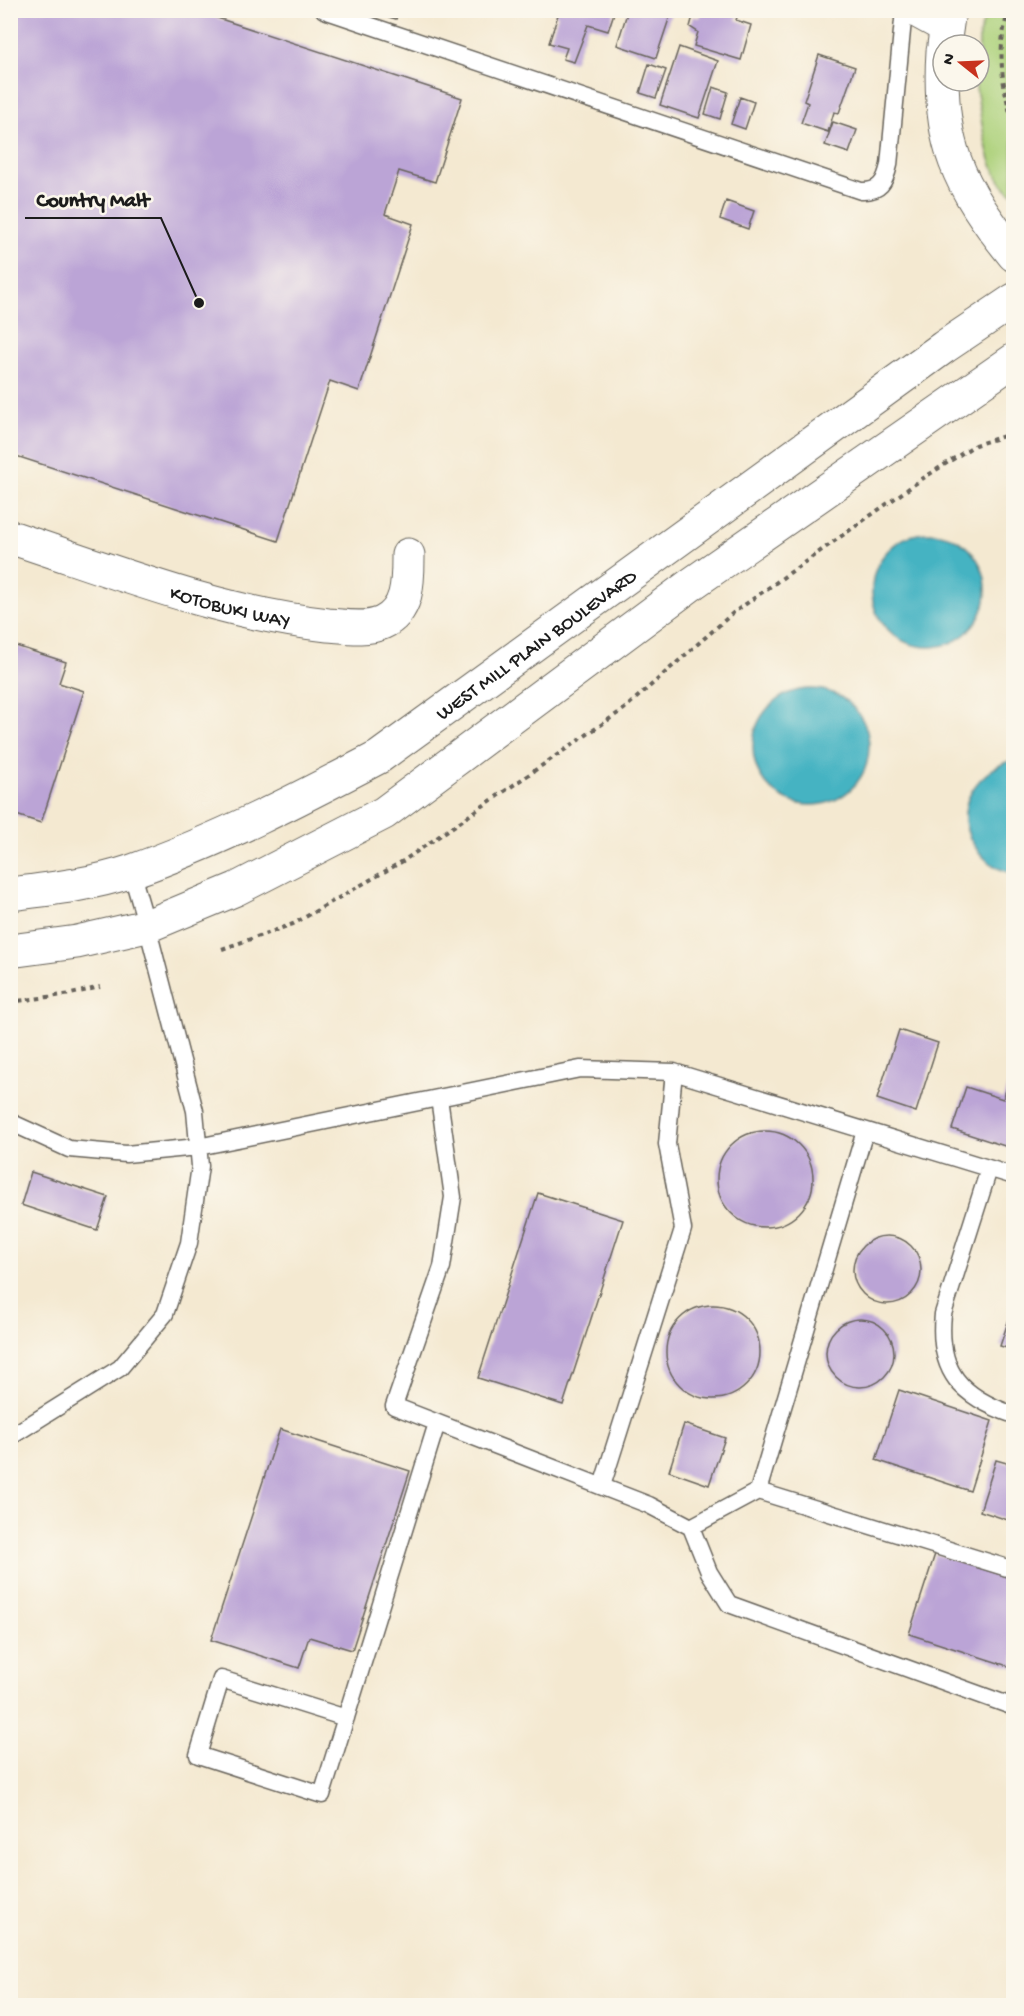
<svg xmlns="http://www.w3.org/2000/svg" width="1024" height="2016" font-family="'Gochi Hand',sans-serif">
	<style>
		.green { fill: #add17b; stroke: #64764c; stroke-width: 1.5 }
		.water { fill: #45b3c2; stroke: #30686f; stroke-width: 1.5 }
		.building { fill: #bba4d6 }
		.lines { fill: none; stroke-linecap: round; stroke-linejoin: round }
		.service-casing { stroke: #68645b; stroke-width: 19 }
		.minor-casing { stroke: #68645b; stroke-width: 35 }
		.tertiary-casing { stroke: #68645b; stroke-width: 35 }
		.secondary-casing { stroke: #68645b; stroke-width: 35 }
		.path { stroke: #68645b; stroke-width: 4; stroke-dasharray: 4.5 4.5; stroke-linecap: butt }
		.service { stroke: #fff; stroke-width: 16 }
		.minor { stroke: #fff; stroke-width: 33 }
		.tertiary { stroke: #fff; stroke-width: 33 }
		.secondary { stroke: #fff; stroke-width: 33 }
		.labels { text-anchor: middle; stroke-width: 5; stroke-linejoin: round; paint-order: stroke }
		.street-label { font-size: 20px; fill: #1c1c1c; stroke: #fbf7ec }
		.leader { fill: none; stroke: #1c1c1c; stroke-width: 2 }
		.callout-dot { fill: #1c1c1c; stroke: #fbf7ec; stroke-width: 2 }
		.callout-label { font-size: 21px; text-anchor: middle; font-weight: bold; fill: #1c1c1c; stroke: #fbf7ec; stroke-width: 5; stroke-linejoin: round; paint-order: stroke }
	</style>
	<rect width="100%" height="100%" fill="#fbf7ec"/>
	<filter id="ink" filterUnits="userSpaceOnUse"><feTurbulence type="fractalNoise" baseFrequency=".0167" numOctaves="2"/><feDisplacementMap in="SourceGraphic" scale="12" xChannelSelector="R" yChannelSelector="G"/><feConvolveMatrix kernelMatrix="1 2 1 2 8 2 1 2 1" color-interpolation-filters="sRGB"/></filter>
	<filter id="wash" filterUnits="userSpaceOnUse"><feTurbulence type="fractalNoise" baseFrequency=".008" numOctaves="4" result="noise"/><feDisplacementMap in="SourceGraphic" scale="24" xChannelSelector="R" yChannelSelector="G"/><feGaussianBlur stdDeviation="1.35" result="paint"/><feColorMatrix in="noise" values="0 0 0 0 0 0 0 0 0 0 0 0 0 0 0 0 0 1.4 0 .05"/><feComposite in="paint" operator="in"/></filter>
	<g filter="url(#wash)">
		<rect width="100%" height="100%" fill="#f4e9d1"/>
		<!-- green -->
		<path class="green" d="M987 11H1013V194C985 177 982 118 976 88V81H979V35Z"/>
		<!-- water -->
		<path class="water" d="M872 590a57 57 0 1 1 114 0a57 57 0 1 1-114 0Z
			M753 747a58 58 0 1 1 116 0a58 58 0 1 1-116 0Z
			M1013 760H1014L1013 873C1000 871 988 863 979 852 948 815 972 772 1013 760Z"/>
		<g id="blocks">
			<!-- building -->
			<path class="building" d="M10 10H193L462 98 435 182 399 171 385 214 413 224 359 391 330 381 278 541 10 454Z
				M376 10H399L396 19 375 13Z
				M556 10H615L608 31 588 25 574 62 563 59 567 48 549 43 558 15 555 14Z
				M628 10H672L656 58 617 45Z
				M702 10 724 16 725 11 738 15 736 20 751 25 741 60 694 46 698 32 690 27 693 16 699 18Z
				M679 47 718 61 699 118 660 105Z
				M819 55 855 67 839 113 834 112 828 132 801 123 808 103 804 101Z
				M649 64 666 70 656 98 640 93Z
				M713 87 728 92 720 119 705 114Z
				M740 97 754 102 745 129 731 124Z
				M833 122 857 130 849 153 825 145Z
				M726 201 754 211 748 229 720 219Z
				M10 644 66 662 59 683 84 691 41 823 10 813Z
				M899 1030 938 1043 916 1112 877 1099Z
				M1014 1067V1149L952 1129 966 1087 1003 1099Z
				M717 1179a48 48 0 1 1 96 0a48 48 0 1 1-96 0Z
				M31 1172 108 1197 97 1230 21 1205Z
				M538 1193 623 1220 563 1405 478 1378Z
				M853 1270a34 34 0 1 1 68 0a34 34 0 1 1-68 0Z
				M666 1352a47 47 0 1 1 94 0a47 47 0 1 1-94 0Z
				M1013 1307H1014V1350L1000 1346Z
				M826 1353a34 34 0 1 1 68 0a34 34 0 1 1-68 0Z
				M899 1390 992 1421 970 1491 876 1460Z
				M684 1424 725 1438 709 1485 669 1471Z
				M280 1429 410 1471 352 1650 309 1637 299 1668 211 1640Z
				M996 1460 1014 1465V1522L980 1511Z
				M935 1554 1014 1579V1668L909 1634Z"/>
		</g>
	</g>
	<g filter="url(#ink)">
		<use href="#blocks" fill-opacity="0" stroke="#68645b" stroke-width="1.5"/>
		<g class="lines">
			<!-- service casing -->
			<g class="service-casing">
				<path id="service" d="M324 10 861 191C880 192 885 182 889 165L904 10
					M439 1098 453 1197 442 1267 394 1406 649 1505 691 1527 709 1572 729 1604 1014 1707
					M10 1122 69 1149 126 1154 198 1147 580 1069 674 1072 1014 1176
					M989 1169 943 1314C937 1372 961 1397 1014 1415
					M10 1437 120 1368 165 1314 189 1243 200 1166 195 1111 147 926 131 871
					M602 1486 683 1229 667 1144 674 1072
					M758 1491 1014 1570
					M691 1527 758 1491 865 1131
					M346 1718 221 1679 198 1755 322 1795 437 1423"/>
			</g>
			<!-- minor casing -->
			<g class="minor-casing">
				<g id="minor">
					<path d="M915 10 946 27"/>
					<path id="s1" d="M10 537C114 571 218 613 328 625 344 626 366 630 382 623 409 611 408 580 408 555"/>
				</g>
			</g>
			<!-- tertiary casing -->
			<g class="tertiary-casing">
				<path id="tertiary" d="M944 45 949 10
					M943 51C937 142 958 186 1014 255"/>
			</g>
			<!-- secondary casing -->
			<g class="secondary-casing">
				<g id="secondary">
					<path id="s2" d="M10 894C51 889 94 884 132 871 218 841 299 799 379 757L944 347 1014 300"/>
					<path d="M10 951 77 942 147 926 236 889 384 813 693 583 1014 360"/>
				</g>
			</g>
			<!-- path -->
			<path class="path" d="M1009 10C995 52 1003 87 1014 128
				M222 949 293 924 403 861 624 709 733 613 922 479 975 445 1014 433
				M10 1002 71 994 100 987"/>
			<!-- service -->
			<use href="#service" class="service"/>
			<!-- minor -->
			<use href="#minor" class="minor"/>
			<!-- tertiary -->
			<use href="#tertiary" class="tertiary"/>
			<!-- secondary -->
			<use href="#secondary" class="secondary"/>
		</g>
	</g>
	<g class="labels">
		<!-- street labels -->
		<g class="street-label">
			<text dy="7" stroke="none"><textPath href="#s1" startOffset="231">KOTOBUKI WAY</textPath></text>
			<text dy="7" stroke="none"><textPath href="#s2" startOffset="590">WEST MILL PLAIN BOULEVARD</textPath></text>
		</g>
	</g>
	<!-- callouts -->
	<path class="leader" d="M199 303L161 218H25"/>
	<circle class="callout-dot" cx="199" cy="303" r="6"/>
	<g class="callout-label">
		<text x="93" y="206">Country Malt</text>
	</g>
	<!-- margin -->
	<rect width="1024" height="2016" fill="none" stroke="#fbf7ec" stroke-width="36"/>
	<!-- north arrow -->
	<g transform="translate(961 63) rotate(288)"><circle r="28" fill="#fbf7ec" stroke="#a29f99" stroke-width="1.5"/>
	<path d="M0-4.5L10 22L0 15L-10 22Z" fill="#c8321e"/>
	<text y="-9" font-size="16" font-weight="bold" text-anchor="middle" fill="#1c1c1c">N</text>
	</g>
</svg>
